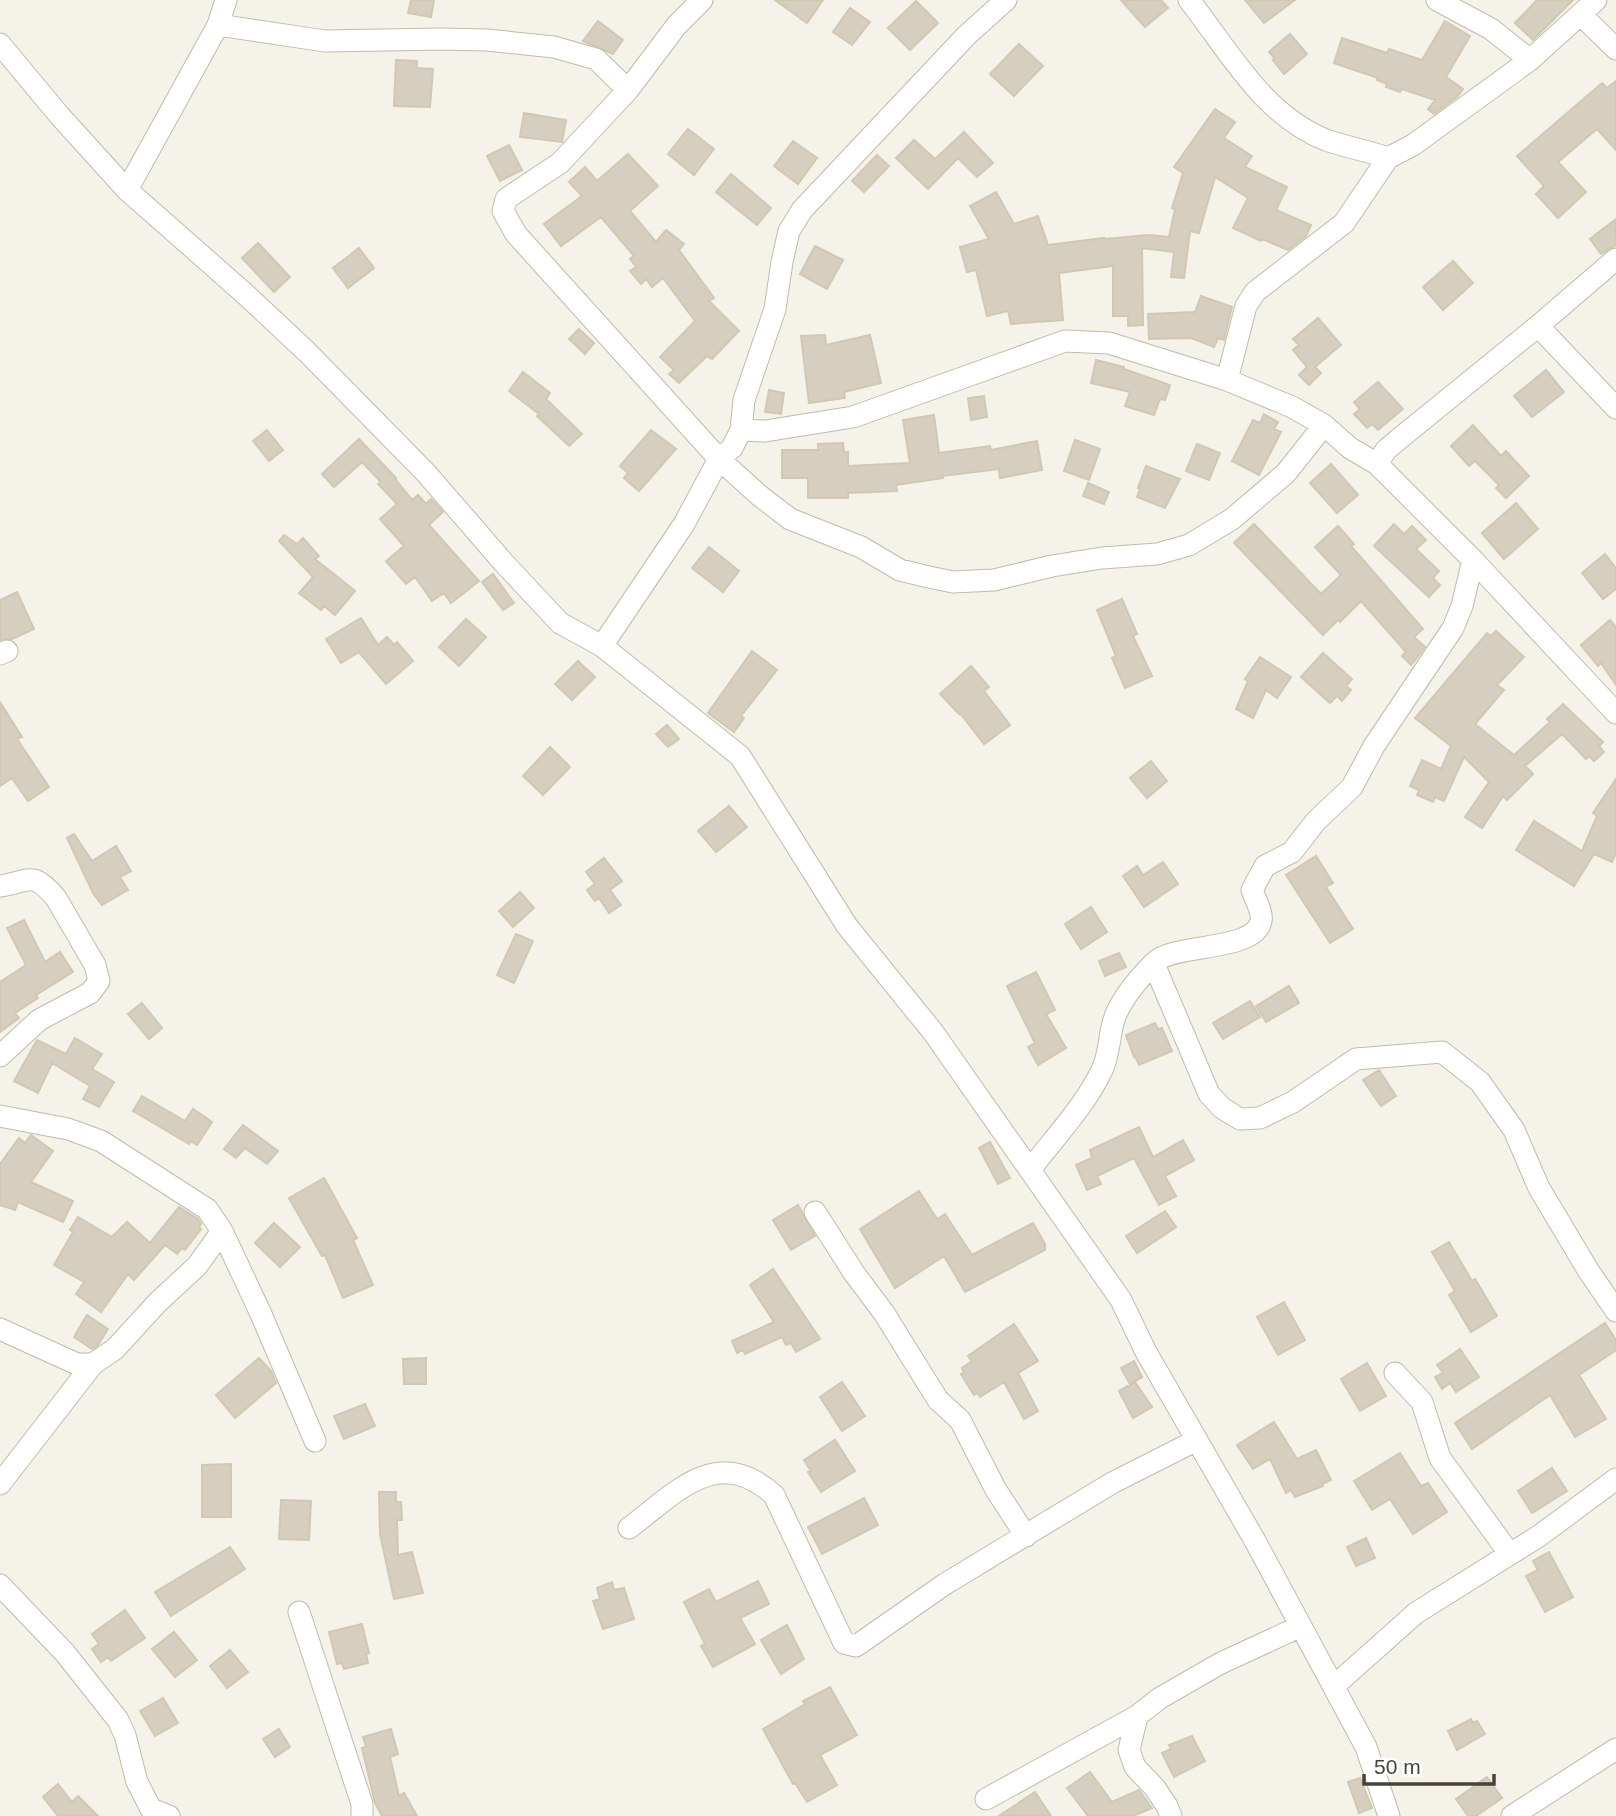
<svg xmlns="http://www.w3.org/2000/svg" width="1616" height="1816" font-family="Arial,sans-serif">
	<style>
		.building { fill: #d6cfbf; stroke: #d0c8b2; stroke-width: 2 }
		.lines { fill: none; stroke-linecap: round; stroke-linejoin: round }
		.minor-casing { stroke: #c0bbac; stroke-width: 23 }
		.minor { stroke: #fff; stroke-width: 21 }
	</style>
	<rect width="100%" height="100%" fill="#f4f2e9"/>
	<!-- building -->
	<path class="building" d="M411 0H434L431 17 408 13Z
		M775 0H823L807 23Z
		M1121 0H1161L1168 8 1145 27Z
		M1245 0H1295L1264 23Z
		M1537 0H1573L1533 40 1515 23Z
		M916 1 938 23 910 50 888 28Z
		M850 8 870 22 852 45 833 32Z
		M598 21 623 40 613 54 583 41Z
		M1445 21 1470 36 1446 77 1463 89 1458 96 1434 114 1428 109 1435 100 1402 89 1400 92 1386 87 1387 84 1377 80 1378 78 1334 63 1342 38 1387 53 1389 49 1422 60Z
		M1290 34 1307 54 1284 74 1273 60 1275 59 1269 52Z
		M1019 44 1043 66 1014 96 990 74Z
		M396 60 417 61V68L433 69 430 107 394 106Z
		M1616 81V150L1597 129 1558 162 1586 192 1558 218 1536 194 1544 186 1517 156 1602 83 1607 88Z
		M1215 109 1235 122 1224 138 1252 156 1245 167 1287 187 1276 210 1311 225 1306 236 1288 250 1262 239 1261 241 1233 228 1248 198 1215 177 1199 233 1190 231 1184 278 1171 277 1174 252 1142 248 1143 325 1128 326V316H1113V266L1059 273 1063 320 1011 324 1008 311 987 316 976 270 967 272 960 247 989 239 970 206 996 192 1014 224 1038 216 1048 245 1104 238V239L1149 235 1169 237 1175 209 1172 208 1183 173 1174 167Z
		M524 113 566 120 562 142 520 137Z
		M688 129 714 149 694 175 668 154Z
		M964 132 993 163 977 177 958 158 928 189 896 158 914 140 935 159Z
		M793 141 817 158 798 184 774 166Z
		M509 145 522 170 500 181 487 156Z
		M628 154 658 186 630 211 656 242 666 230 684 244 679 250 714 298 709 301 739 331 712 359 707 356 679 383 669 374 674 370 660 357 695 321 663 278 652 287 646 279 641 284 630 271 636 267 630 259 634 256 601 217 561 246 544 224 582 196 569 182 585 167 597 181Z
		M877 155 889 166 864 192 852 181Z
		M731 174 771 208 757 225 716 192Z
		M1616 219V245L1601 254 1590 239Z
		M258 243 290 277 274 292 242 258Z
		M815 246 843 260 827 289 800 274Z
		M359 248 374 268 348 288 333 268Z
		M1453 261 1473 283 1443 310 1423 287Z
		M1201 296 1232 307 1224 340 1218 338 1214 347 1191 338 1149 339 1148 314 1195 312Z
		M1318 318 1341 345 1315 367 1321 373 1309 385 1299 375 1307 367 1293 350 1299 345 1293 339Z
		M579 329 594 343 585 354 569 339Z
		M825 335 826 345 870 335 881 383 844 392 845 398 809 403 801 336Z
		M1096 360 1124 367V369L1170 385 1165 400 1160 399 1154 415 1125 406 1130 392 1091 383Z
		M1546 370 1564 392 1532 417 1514 396Z
		M523 372 550 393 546 399 582 434 569 446 537 416 539 414 509 391Z
		M1378 382 1403 409 1378 430 1372 424 1367 428 1354 414 1360 409 1354 402Z
		M769 390 784 393 781 414 765 412Z
		M984 396 987 417 971 420 968 398Z
		M1264 414 1278 422 1274 429 1281 432 1259 475 1232 461 1253 420 1260 423Z
		M934 415 939 453 990 446 991 450 1037 441 1042 470 1000 478 999 469 942 476 943 478 896 485 897 491 848 493V498H808V478H782V450H818V444L843 443 844 452H848V466L910 463 903 420Z
		M1473 425 1501 456 1506 451 1529 476 1506 498 1496 488 1499 485 1475 461 1469 466 1451 446Z
		M267 430 283 450 269 461 253 441Z
		M651 430 676 449 639 491 624 478 628 473 620 466Z
		M359 439 396 478 395 479 412 500 418 495 426 504 431 499 443 512 429 525 479 581 451 603 444 593 432 601 415 577 406 584 386 561 404 546 380 519 397 504 378 484 381 482 362 462 334 487 322 474Z
		M1075 440 1100 449 1089 480 1064 471Z
		M1197 444 1220 453 1209 480 1186 471Z
		M1331 464 1358 495 1337 513 1310 483Z
		M1146 466 1180 479 1165 508 1137 497 1140 489 1138 488Z
		M1088 483 1109 492 1104 504 1083 496Z
		M1516 503 1538 529 1504 559 1482 533Z
		M1254 524 1321 594 1341 575 1315 547 1338 526 1354 544 1351 546 1423 629 1414 637 1425 647 1416 659 1411 665 1402 656 1406 652 1361 601 1340 622 1338 620 1323 635 1234 543Z
		M1394 524 1404 534 1412 526 1426 540 1416 549 1439 571 1433 578 1440 585 1429 597 1374 546Z
		M284 535 297 544 303 538 319 556 315 559 355 591 335 615 324 606 321 610 299 593 313 577 279 541Z
		M709 547 739 571 723 592 692 568Z
		M1605 554 1616 568V589L1603 599 1582 573Z
		M493 574 514 603 503 610 482 582Z
		M17 592 34 629 12 639 0 640V600Z
		M1122 599 1137 634 1133 636 1152 676 1125 688 1112 658 1116 656 1097 610Z
		M361 618 378 645 387 637 394 645 397 642 413 661 386 684 359 652 341 663 326 639Z
		M466 619 486 637 459 666 439 647Z
		M1610 620 1616 627V685L1601 663 1598 666 1581 645Z
		M1496 631 1524 657 1497 685 1504 690 1475 724 1514 755 1550 722 1547 719 1563 704 1603 742 1599 746 1604 752 1594 761 1589 756 1586 759 1562 734 1525 766 1533 774 1507 800 1503 796 1482 828 1465 817 1489 782 1464 757 1444 801 1435 797 1433 802 1417 795 1419 790 1410 786 1422 760 1441 769 1451 746 1415 718 1487 633 1491 636Z
		M752 651 777 670 741 716 744 718 734 732 708 713Z
		M1323 653 1352 679 1346 686 1351 690 1342 701 1337 696 1330 703 1301 677Z
		M1260 657 1291 677 1277 698 1266 690 1253 718 1236 709 1248 681 1245 679Z
		M578 661 595 677 572 700 555 684Z
		M971 666 989 687 984 691 1010 725 984 744 960 713 959 714 940 694Z
		M0 702 22 737 17 739 49 787 28 801 12 778 0 786Z
		M667 725 679 739 668 747 656 734Z
		M550 747 570 767 543 795 523 776Z
		M1151 761 1167 781 1147 798 1130 778Z
		M1616 779V853L1612 862 1594 854 1574 886 1516 850 1534 821 1582 851 1597 816 1593 813Z
		M729 806 747 827 716 852 698 831Z
		M74 834 92 861 116 846 131 871 120 877 128 890 102 905 93 893 67 838Z
		M1316 856 1333 883 1326 887 1353 929 1330 943 1286 875Z
		M604 858 622 881 610 890 621 905 609 913 599 898 595 901 587 890 595 884 586 872Z
		M1163 862 1178 884 1144 907 1123 876 1137 866 1143 875Z
		M520 892 534 908 513 927 499 911Z
		M1091 907 1107 932 1081 949 1065 924Z
		M24 920 45 962 60 952 73 972 36 995 38 998 15 1013 19 1018 0 1032V982L26 965 7 928Z
		M516 934 533 941 514 983 497 975Z
		M1119 953 1126 967 1105 976 1099 961Z
		M1036 972 1055 1010 1046 1014 1066 1048 1038 1065 1028 1047 1035 1043 1007 986Z
		M1289 986 1299 1003 1266 1022 1256 1006Z
		M1250 1001 1260 1017 1223 1039 1213 1023Z
		M142 1003 162 1028 149 1039 128 1014Z
		M1155 1023 1158 1029 1162 1028 1172 1051 1139 1065 1135 1056 1134 1057 1126 1035Z
		M75 1038 102 1054 92 1069 114 1082 99 1107 83 1099 90 1086 52 1063 38 1093 14 1081 37 1040 66 1054Z
		M1379 1070 1396 1096 1381 1106 1363 1080Z
		M142 1096 185 1121 193 1109 212 1122 197 1145 191 1141 189 1144 133 1111Z
		M243 1125 278 1151 267 1164 245 1148 236 1158 224 1149Z
		M1139 1127 1153 1157 1183 1140 1194 1160 1165 1176 1176 1196 1159 1205 1134 1158 1097 1176 1101 1184 1087 1190 1076 1165 1092 1158 1090 1150Z
		M31 1135 53 1151 31 1182 73 1201 63 1222 18 1202 15 1210 0 1205V1164L19 1138 25 1143Z
		M990 1142 1010 1178 998 1184 979 1148Z
		M324 1178 357 1238 353 1240 373 1285 343 1298 325 1255 322 1256 289 1198Z
		M919 1191 937 1219 945 1214 972 1255 1033 1223 1045 1244V1250L965 1292 944 1256 895 1288 860 1229Z
		M798 1205 815 1236 791 1250 773 1220Z
		M179 1207 198 1219 201 1224 199 1227 201 1229 185 1250 182 1248 177 1254 165 1245 134 1280 128 1274 101 1312 76 1294 84 1282 54 1265 73 1232 70 1230 78 1217 112 1237 127 1222 150 1243Z
		M1165 1211 1176 1227 1137 1253 1126 1236Z
		M274 1223 300 1247 280 1267 255 1243Z
		M1449 1242 1472 1281 1475 1279 1497 1316 1471 1332 1449 1295 1455 1291 1432 1252Z
		M773 1269 820 1339 796 1352 791 1343 786 1345 782 1337 745 1354 743 1350 737 1353 732 1341 774 1322 750 1285Z
		M1284 1302 1305 1340 1278 1355 1257 1317Z
		M87 1315 108 1329 98 1345 92 1349 74 1337Z
		M1605 1323 1616 1340V1350L1579 1375 1606 1419 1575 1437 1550 1395 1472 1449 1455 1423Z
		M1014 1324 1038 1361 1018 1373 1038 1411 1024 1419 1004 1382 980 1397 977 1393 974 1395 961 1374 964 1372 962 1368 972 1361 968 1356Z
		M1460 1349 1479 1377 1456 1392 1450 1383 1442 1389 1435 1377 1443 1373 1437 1365Z
		M259 1358 271 1371 276 1383 235 1418 216 1395Z
		M426 1358V1384H404L403 1359Z
		M1134 1361 1142 1377 1130 1384 1121 1368Z
		M1367 1363 1386 1396 1360 1411 1341 1379Z
		M842 1382 865 1416 842 1431 820 1397Z
		M1135 1382 1152 1407 1133 1418 1119 1391Z
		M365 1404 375 1426 344 1439 334 1416Z
		M1274 1422 1297 1459 1316 1450 1331 1480 1322 1484 1323 1486 1295 1497 1291 1490 1286 1493 1270 1459 1253 1469 1237 1445Z
		M835 1440 855 1471 821 1492 808 1472 811 1471 804 1460Z
		M1400 1453 1421 1486 1428 1483 1447 1512 1413 1534 1390 1499 1372 1510 1354 1481Z
		M231 1464V1517H202V1465Z
		M1552 1468 1567 1491 1532 1513 1518 1491Z
		M379 1492H396V1502H401L402 1520H397L398 1555 412 1552 423 1593 394 1599 380 1534Z
		M864 1498 878 1525 822 1554 808 1527Z
		M281 1500 311 1501 309 1540 279 1539Z
		M1366 1538 1375 1558 1356 1566 1347 1547Z
		M230 1547 245 1569 171 1616 155 1592Z
		M1549 1552 1573 1597 1545 1612 1526 1576 1538 1570 1533 1561Z
		M758 1581 769 1604 740 1618 755 1644 713 1667 701 1646 705 1644 684 1602 709 1589 716 1602Z
		M612 1582 614 1590 624 1588 634 1619 603 1629 593 1601 600 1599 597 1588Z
		M125 1610 145 1638 111 1661 108 1657 101 1662 92 1649 99 1644 92 1634Z
		M362 1624 369 1653 366 1654 368 1663 344 1669 342 1663 337 1664 329 1632Z
		M787 1625 804 1659 781 1674 761 1640Z
		M174 1632 197 1660 175 1677 152 1649Z
		M230 1650 248 1672 227 1688 210 1666Z
		M830 1687 857 1735 820 1755 837 1785 807 1802 795 1783 793 1784 763 1729 805 1704 803 1701Z
		M163 1698 178 1723 155 1736 140 1711Z
		M1471 1719 1473 1723 1477 1721 1485 1734 1457 1750 1448 1731Z
		M279 1729 290 1747 275 1757 263 1739Z
		M391 1729 398 1754 390 1757 399 1796 404 1793 417 1816H382L375 1803 362 1748 366 1747 363 1737Z
		M1192 1736 1205 1761 1174 1777 1162 1753 1171 1749 1169 1745Z
		M1090 1772 1112 1802 1139 1790 1152 1808 1133 1816H1088L1067 1788Z
		M1487 1777 1502 1798 1476 1816H1468L1456 1799Z
		M1360 1778 1372 1808 1359 1813 1348 1782Z
		M58 1784 72 1802 78 1796 98 1816H58L43 1797Z
		M1035 1792 1051 1816H999Z"/>
	<g class="lines">
		<!-- minor casing -->
		<g class="minor-casing">
			<path id="minor" d="M702 0 677 25 628 90 560 163 506 199 503 211 516 234 719 459 760 496 790 519 861 547 900 570 929 577 953 582 994 580 1052 566 1102 558 1157 554 1189 545 1232 519 1286 473 1324 425
				M1189 0C1229 51 1263 115 1326 140 1346 147 1368 151 1388 158
				M1437 0 1491 29 1530 60
				M1581 15 1616 49
				M218 25 325 41 441 39 487 40 554 47 596 59 628 90
				M0 44 59 115 127 190 244 293 307 352 426 473 503 562 560 623 602 646 740 756 847 926 933 1032 1121 1300 1146 1352 1254 1539 1366 1747 1389 1816
				M127 190 218 25 226 0
				M1538 326 1616 408
				M1227 380 1246 306 1255 292 1344 223 1388 158 1413 145 1530 60 1596 0
				M741 430 765 431 853 417 1065 341 1109 343 1227 380 1292 407 1324 425 1350 448 1377 464 1473 560 1616 713
				M1377 464 1386 450 1399 439 1538 326 1616 259
				M602 646 684 524 719 459 732 448 741 430 744 400 775 309 782 262 789 231 802 210 967 35 1006 0
				M0 654 7 651
				M0 886C30 882 31 869 56 898L95 965 99 981 90 993 39 1020 0 1056
				M1154 964 1209 1094 1222 1108 1240 1119 1260 1118 1293 1102 1356 1059 1442 1052 1480 1082 1514 1130 1539 1188 1588 1270 1616 1311
				M0 1116 68 1129 101 1141 207 1209 222 1231 261 1314 315 1441
				M1030 1170C1054 1138 1085 1106 1102 1070 1109 1056 1109 1038 1113 1023 1119 1000 1139 978 1155 962 1174 943 1255 952 1261 921 1263 912 1255 899 1252 890L1265 866 1292 852 1316 821 1352 787 1374 746 1453 628 1462 606 1473 560
				M815 1212 854 1273 884 1313 938 1400 960 1420 996 1490 1026 1536
				M0 1329 77 1364H93L115 1349 158 1302 197 1266 222 1231
				M1395 1373 1422 1402 1440 1458 1509 1553
				M0 1484 93 1364
				M629 1528C677 1492 717 1444 774 1495L844 1643 856 1646 945 1584 1112 1483 1197 1440
				M0 1585 65 1653 118 1720 125 1735 137 1782 151 1809 169 1816
				M299 1612 362 1804V1816
				M1334 1686 1416 1613 1539 1536 1616 1479
				M986 1799 1137 1716
				M1171 1816 1167 1806 1155 1788 1135 1767 1129 1750 1137 1716 1160 1698 1221 1663 1299 1627
				M1512 1816 1616 1749"/>
		</g>
		<!-- minor -->
		<use href="#minor" class="minor"/>
	</g>
	<!-- scale -->
	<path d="M1364 1774v10h130v-10" fill="none" stroke="#484338" stroke-width="3.5"/>
	<text x="1374" y="1774" font-size="21" fill="#484338" stroke="#ffffff" stroke-width="5" paint-order="stroke">50 m</text>
</svg>
